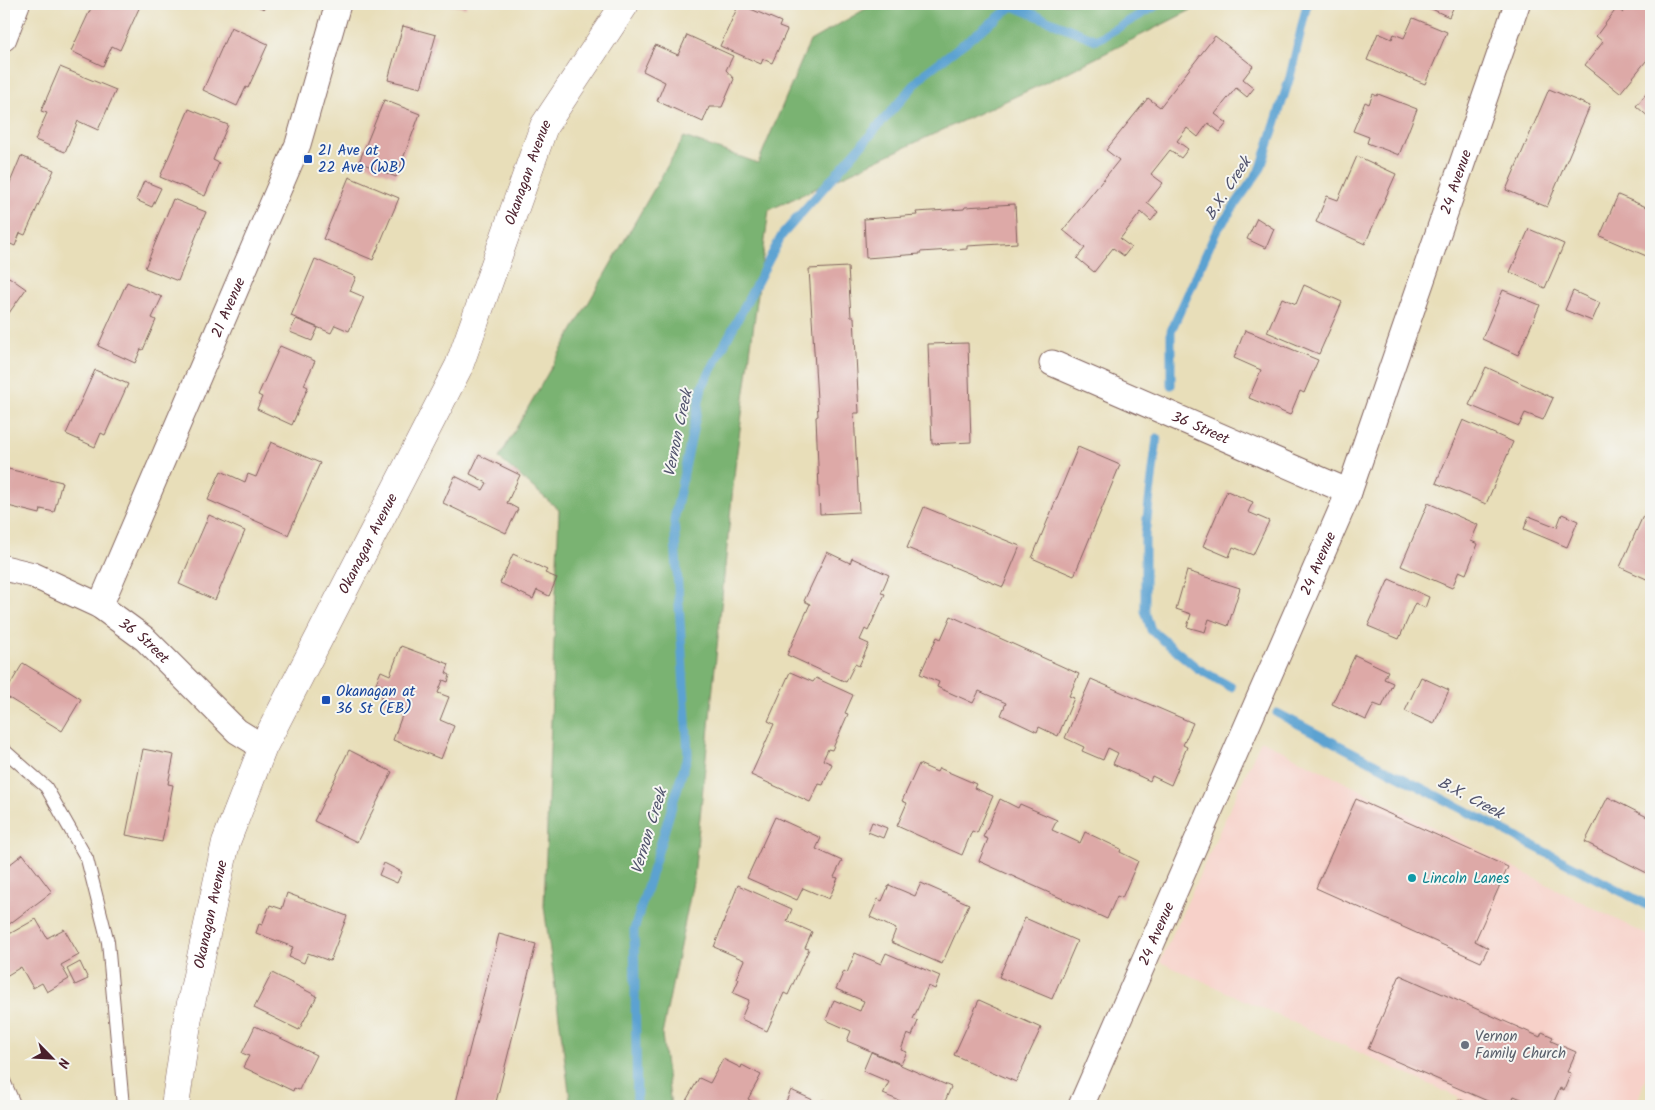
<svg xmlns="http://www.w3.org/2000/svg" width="1655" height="1110" font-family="Kalam,sans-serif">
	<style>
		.built { fill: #f7d1c9 }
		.forest { fill: #7ab372; stroke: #62694e }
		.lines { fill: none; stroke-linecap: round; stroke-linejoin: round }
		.stream { stroke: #5ca2d1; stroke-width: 9 }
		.building { fill: #dda9a7 }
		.lane-casing { stroke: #81625d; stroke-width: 14 }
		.street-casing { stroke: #81625d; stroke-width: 27 }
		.secondary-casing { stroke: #81625d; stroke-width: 29 }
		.lane { stroke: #fff; stroke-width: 12 }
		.street { stroke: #fff; stroke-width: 25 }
		.secondary { stroke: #fff; stroke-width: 28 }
		.transit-dot { fill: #1a4fb4; stroke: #f6f6f2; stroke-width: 2 }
		.culture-dot { fill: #0f9aa8; stroke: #f6f6f2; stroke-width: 2 }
		.worship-dot { fill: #6b7280; stroke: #f6f6f2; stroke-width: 2 }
		.labels { text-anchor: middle; stroke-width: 4; stroke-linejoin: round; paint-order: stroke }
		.transit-label { font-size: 15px; fill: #164399; stroke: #f6f6f2; text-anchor: start }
		.street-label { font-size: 15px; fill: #4a1f2b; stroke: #f6f6f2 }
		.culture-label { font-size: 15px; fill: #0d838f; stroke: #f6f6f2; text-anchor: start }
		.worship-label { font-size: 15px; fill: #5b616d; stroke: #f6f6f2; text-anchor: start }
		.water-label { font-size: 16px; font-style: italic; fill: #51536d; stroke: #f6f6f2 }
	</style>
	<rect width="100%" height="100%" fill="#f6f6f2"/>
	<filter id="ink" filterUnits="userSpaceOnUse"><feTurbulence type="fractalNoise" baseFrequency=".02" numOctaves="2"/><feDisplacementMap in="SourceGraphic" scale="10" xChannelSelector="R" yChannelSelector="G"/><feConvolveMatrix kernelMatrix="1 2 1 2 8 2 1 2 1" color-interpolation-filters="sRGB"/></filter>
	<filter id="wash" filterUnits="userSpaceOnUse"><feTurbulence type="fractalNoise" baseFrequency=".0096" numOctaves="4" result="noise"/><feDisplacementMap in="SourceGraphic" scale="20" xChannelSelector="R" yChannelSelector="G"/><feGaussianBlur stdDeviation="1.12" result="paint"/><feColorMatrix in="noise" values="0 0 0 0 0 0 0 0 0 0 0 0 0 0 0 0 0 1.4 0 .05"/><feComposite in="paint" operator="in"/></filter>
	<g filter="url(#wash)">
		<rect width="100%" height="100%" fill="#e8deb9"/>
		<!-- built -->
		<path class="built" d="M1261 740 1651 937V1061L1636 1106H1477L1160 962Z"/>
		<!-- forest -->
		<path class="forest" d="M874 4H1203L1064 74 769 210 735 467 694 877 662 1035 671 1106H571L544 906 559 510 499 458 684 137 758 163 810 41Z"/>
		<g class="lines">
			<!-- stream -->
			<path class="stream" d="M1171 385V331L1216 232 1261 168 1290 77 1307 4
				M1157 438 1145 535V611L1151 630 1197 668 1231 687
				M1277 713 1651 907
				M637 1106 634 930 688 754 674 520 702 387 782 235 925 73 1013 6 1096 40 1159 4"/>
		</g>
		<g id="blocks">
			<!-- building -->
			<path class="building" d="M93 4H141L120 50 112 46 103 66 71 51Z
				M253 4H266L264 9Z
				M443 4H467L466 8Z
				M739 4 781 22 779 27 787 30 772 63 763 59 761 64 720 46Z
				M1421 4H1455L1449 17Z
				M1630 4H1651V55L1620 93 1585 65 1603 42 1596 36 1617 8 1623 13Z
				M1413 18 1447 32 1425 84 1367 60 1378 33 1392 39 1394 34 1404 38Z
				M403 26 436 35 421 88 388 80Z
				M231 27 268 44 248 88 246 87 237 106 203 90Z
				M687 35 733 56 726 70 734 79 722 107H709L703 122 657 101 665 82 643 71 655 45 678 55Z
				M1215 36 1253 66 1243 79 1254 88 1247 97 1236 88 1215 114 1227 123 1220 132 1208 123 1198 137 1187 128 1177 141 1188 149 1181 158 1170 150 1151 174 1163 183 1147 203 1158 212 1151 221 1141 212 1120 239 1131 247 1124 256 1113 248 1094 272 1077 258 1085 248 1063 230 1119 160 1106 150 1148 98 1160 107Z
				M60 67 116 90 98 130 78 121 65 152 35 140 47 113 41 111Z
				M1651 88V119L1636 106Z
				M1549 89 1590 106 1547 207 1506 190Z
				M1373 94 1377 96 1378 94 1417 109 1399 155 1367 143 1369 137 1353 131 1365 102 1369 104Z
				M384 100 420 114 396 177 359 162Z
				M189 109 228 125 213 160 219 163 205 196 160 177Z
				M21 156 54 170 25 235 20 233 15 246 4 241V197Z
				M1357 156 1396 174 1365 244 1316 222 1327 196 1338 200Z
				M349 177 399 198 373 260 323 239Z
				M144 181 161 188 152 207 136 200Z
				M1618 195 1651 209V258L1600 236Z
				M173 199 206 212 178 281 145 268Z
				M1015 204 1017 243 967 246V249L920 252V254L866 258 864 219 917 215 916 212 964 209 965 207Z
				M1257 218 1274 229 1266 248 1247 239Z
				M1529 229 1564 244 1545 288 1510 272Z
				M315 259 356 277 350 291 364 297 349 331 335 325 331 333 291 316Z
				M848 267 851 317H854L859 413H854L859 512 820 514 816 417 818 416 809 269Z
				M4 277 7 279 9 277 26 289 4 320Z
				M127 282 162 297 152 318 156 320 143 350 141 349 135 363 98 346Z
				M1304 285 1342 302 1319 354 1267 332 1282 298 1296 304Z
				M1503 290 1540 305 1518 355 1482 339Z
				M1573 291 1600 303 1592 321 1565 310Z
				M296 319 318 328 312 341 290 332Z
				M1245 330 1318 360 1304 393 1300 391 1290 415 1249 398 1261 370 1234 358Z
				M968 343 971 442 932 444 928 344Z
				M280 346 315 361 304 385 308 387 292 425 257 409 262 397 258 395Z
				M1486 367 1553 398 1543 420 1525 413 1519 426 1469 405Z
				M95 370 128 384 105 435 101 433 95 447 66 434Z
				M1463 420 1513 442 1486 504 1436 483Z
				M271 442 320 463 288 535 208 500 221 471 245 482 248 474 256 477Z
				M1078 447 1120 465 1074 576 1032 558Z
				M479 455 520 475 507 503 518 509 506 533 443 503 455 476 483 490 487 483 470 474Z
				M4 468 62 482 54 512 41 509 40 514 4 505Z
				M1227 491 1253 502 1248 512 1269 521 1253 555 1233 547 1229 557 1203 546Z
				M1428 503 1478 525 1471 541 1478 544 1466 574 1459 571 1452 588 1401 566Z
				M924 507 1020 546 1003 587 907 548Z
				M1562 514 1578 521 1567 547 1524 529 1529 516 1557 527Z
				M209 515 245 531 215 600 179 584Z
				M1643 516 1651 519V581L1620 567Z
				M827 552 850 563 852 558 889 575 881 593 885 594 868 631 865 629 860 640 869 644 859 666 855 664 846 682 787 655 810 604 804 601Z
				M513 554 547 570 545 573 557 578 549 596 537 590 533 599 500 583Z
				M1187 571 1240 588 1228 626 1209 619 1205 632 1187 627 1191 614 1176 609Z
				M1389 579 1429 597 1425 608 1415 603 1399 639 1368 626Z
				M951 616 1079 674 1069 696 1074 698 1058 736 1039 727 1037 732 1001 715 1006 703 979 691 973 703 937 687 939 682 920 674 937 637 941 639Z
				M401 646 449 664 446 673 450 675 448 682 443 680 438 693 449 697 440 720 454 726 441 759 393 740 404 710 380 701 385 686 376 683 381 671 390 675Z
				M1355 655 1388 671 1384 679 1393 683 1382 707 1374 704 1366 720 1332 704Z
				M23 663 81 699 62 731 4 695Z
				M790 672 813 682 816 678 853 695 845 713 848 714 832 750 828 749 823 760 832 764 823 785 819 784 810 802 751 775 774 724 768 721Z
				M1421 677 1449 690 1434 724 1405 711Z
				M1091 679 1193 723 1183 745 1187 747 1171 785 1152 776 1150 781 1113 764 1118 753 1108 748 1103 760 1082 751 1084 747 1065 738Z
				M143 749 174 755 168 784 173 785 162 842 126 835Z
				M349 750 392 772 357 842 314 821Z
				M919 764 937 772 939 768 976 784 974 788 993 796 977 833 972 831 962 855 897 826 907 803 902 801Z
				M1608 797 1651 819V875L1585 842Z
				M1000 799 1018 808 1020 804 1057 820 1052 830 1080 843 1085 832 1121 849 1120 852 1138 861 1122 898 1117 896 1107 919 979 861 988 839 983 837Z
				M1356 799 1508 867 1475 941 1488 948 1481 962 1316 888Z
				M775 817 821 838 816 849 842 861 834 877 838 878 829 899 803 888 797 900 747 878Z
				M872 822 887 828 883 838 868 832Z
				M23 854 52 892 4 928V869Z
				M384 863 402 872 397 883 379 875Z
				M921 883 969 904 942 964 891 942 896 929 870 917 878 899 882 901 889 885 915 896Z
				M738 885 792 909 787 921 812 932 805 948 809 949 788 995 784 993 767 1031 741 1019 749 1000 733 993 739 979 736 978 744 960 714 947Z
				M287 893 347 916 330 961 308 953 304 963 289 957 293 947 256 933 259 924 262 925 270 905 282 909Z
				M1025 918 1077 941 1052 999 999 977Z
				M36 919 47 938 64 929 79 955 61 965 69 979 47 992 42 983 33 988 21 967 6 976 4 973V937Z
				M499 934 536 944 495 1106H455Z
				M855 953 881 964 886 953 940 976 935 989 928 986 913 1019 918 1021 912 1036 907 1034 901 1050 907 1052 901 1064 847 1041 851 1031 826 1020 834 1000 860 1011 864 1001 836 989 844 971 847 973Z
				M80 962 88 979 75 985 67 969Z
				M272 973 317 996 299 1030 254 1008Z
				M1400 975 1540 1037 1542 1032 1553 1037 1551 1041 1576 1052 1567 1072 1571 1073 1564 1090 1560 1088 1552 1106H1538L1514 1096 1510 1106H1499L1368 1049Z
				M979 1000 1041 1028 1016 1082 954 1055Z
				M255 1026 316 1055 299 1090 294 1088 293 1091 243 1067 249 1056 242 1053Z
				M871 1052 951 1087 943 1106H912L883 1094 889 1082 863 1071Z
				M723 1059 741 1068 742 1065 761 1075 748 1099 760 1106H683L699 1078 710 1083Z
				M791 1090 813 1100 810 1106H784Z
				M1459 1099 1475 1106H1456Z
				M822 1100 836 1106H820Z"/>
		</g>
	</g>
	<g filter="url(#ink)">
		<use href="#blocks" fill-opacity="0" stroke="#81625d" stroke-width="1"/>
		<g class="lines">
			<!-- lane casing -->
			<g class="lane-casing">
				<path id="lane" d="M4 750 46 787 87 859 108 942 123 1106
					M4 1081 15 1106"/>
			</g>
			<!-- street casing -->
			<g class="street-casing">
				<g id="street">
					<path d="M4 38 17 4"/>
					<path id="s1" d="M1052 363 1349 492"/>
					<path id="s2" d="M4 568 33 575 100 606 145 639 237 731 263 747"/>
					<path id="s3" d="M100 606 298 144 338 4"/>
					<path id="s4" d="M1081 1106 1349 492 1517 4"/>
				</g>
			</g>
			<!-- secondary casing -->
			<g class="secondary-casing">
				<g id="secondary">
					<path id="s5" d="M175 1106 188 1017 226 842 263 747 459 366 544 126 625 4"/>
				</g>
			</g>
			<!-- lane -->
			<use href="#lane" class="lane"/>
			<!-- street -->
			<use href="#street" class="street"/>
			<!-- secondary -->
			<use href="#secondary" class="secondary"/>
		</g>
	</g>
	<!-- markers -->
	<g class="transit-dot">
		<rect x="303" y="154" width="10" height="10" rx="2.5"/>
		<rect x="321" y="695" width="10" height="10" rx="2.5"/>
	</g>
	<circle class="culture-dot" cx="1412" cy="878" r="5"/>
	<circle class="worship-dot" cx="1465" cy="1045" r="5"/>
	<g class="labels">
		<!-- transit labels -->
		<g class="transit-label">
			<text x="318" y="155">21 Ave at<tspan x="318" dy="17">22 Ave (WB)</tspan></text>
			<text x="336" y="696">Okanagan at<tspan x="336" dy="17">36 St (EB)</tspan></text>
		</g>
		<!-- street labels -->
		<g class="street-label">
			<text dy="5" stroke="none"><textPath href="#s5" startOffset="1005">Okanagan Avenue</textPath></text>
			<text dy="5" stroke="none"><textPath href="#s4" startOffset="998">24 Avenue</textPath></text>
			<text dy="5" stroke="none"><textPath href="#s3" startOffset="325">21 Avenue</textPath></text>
			<text dy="5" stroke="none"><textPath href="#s1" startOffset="162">36 Street</textPath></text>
			<text dy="5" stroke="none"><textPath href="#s5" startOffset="600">Okanagan Avenue</textPath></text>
			<text dy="5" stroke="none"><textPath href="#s4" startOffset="592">24 Avenue</textPath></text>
			<text dy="5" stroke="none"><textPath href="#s2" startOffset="160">36 Street</textPath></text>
			<text dy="5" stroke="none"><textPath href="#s5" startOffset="195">Okanagan Avenue</textPath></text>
			<text dy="5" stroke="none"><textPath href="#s4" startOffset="188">24 Avenue</textPath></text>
		</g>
		<!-- culture labels -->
		<g class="culture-label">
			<text x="1422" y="883">Lincoln Lanes</text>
		</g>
		<!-- worship labels -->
		<g class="worship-label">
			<text x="1475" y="1041">Vernon<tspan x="1475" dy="17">Family Church</tspan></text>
		</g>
		<!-- water labels -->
		<g class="water-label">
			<text transform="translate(1227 188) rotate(-57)" y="6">B.X. Creek</text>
			<text transform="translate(677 433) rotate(-78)" y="6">Vernon Creek</text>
			<text transform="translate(1471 797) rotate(28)" y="6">B.X. Creek</text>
			<text transform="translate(648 831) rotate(-73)" y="6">Vernon Creek</text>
		</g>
	</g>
	<!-- margin -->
	<rect width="1655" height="1110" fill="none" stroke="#f6f6f2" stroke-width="20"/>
	<!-- north arrow -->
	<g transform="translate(52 1058) rotate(114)" stroke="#f6f6f2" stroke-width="4" paint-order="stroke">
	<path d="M0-4L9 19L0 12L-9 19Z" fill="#4a1f2b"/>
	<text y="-8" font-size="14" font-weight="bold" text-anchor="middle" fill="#4a1f2b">N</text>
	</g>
</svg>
